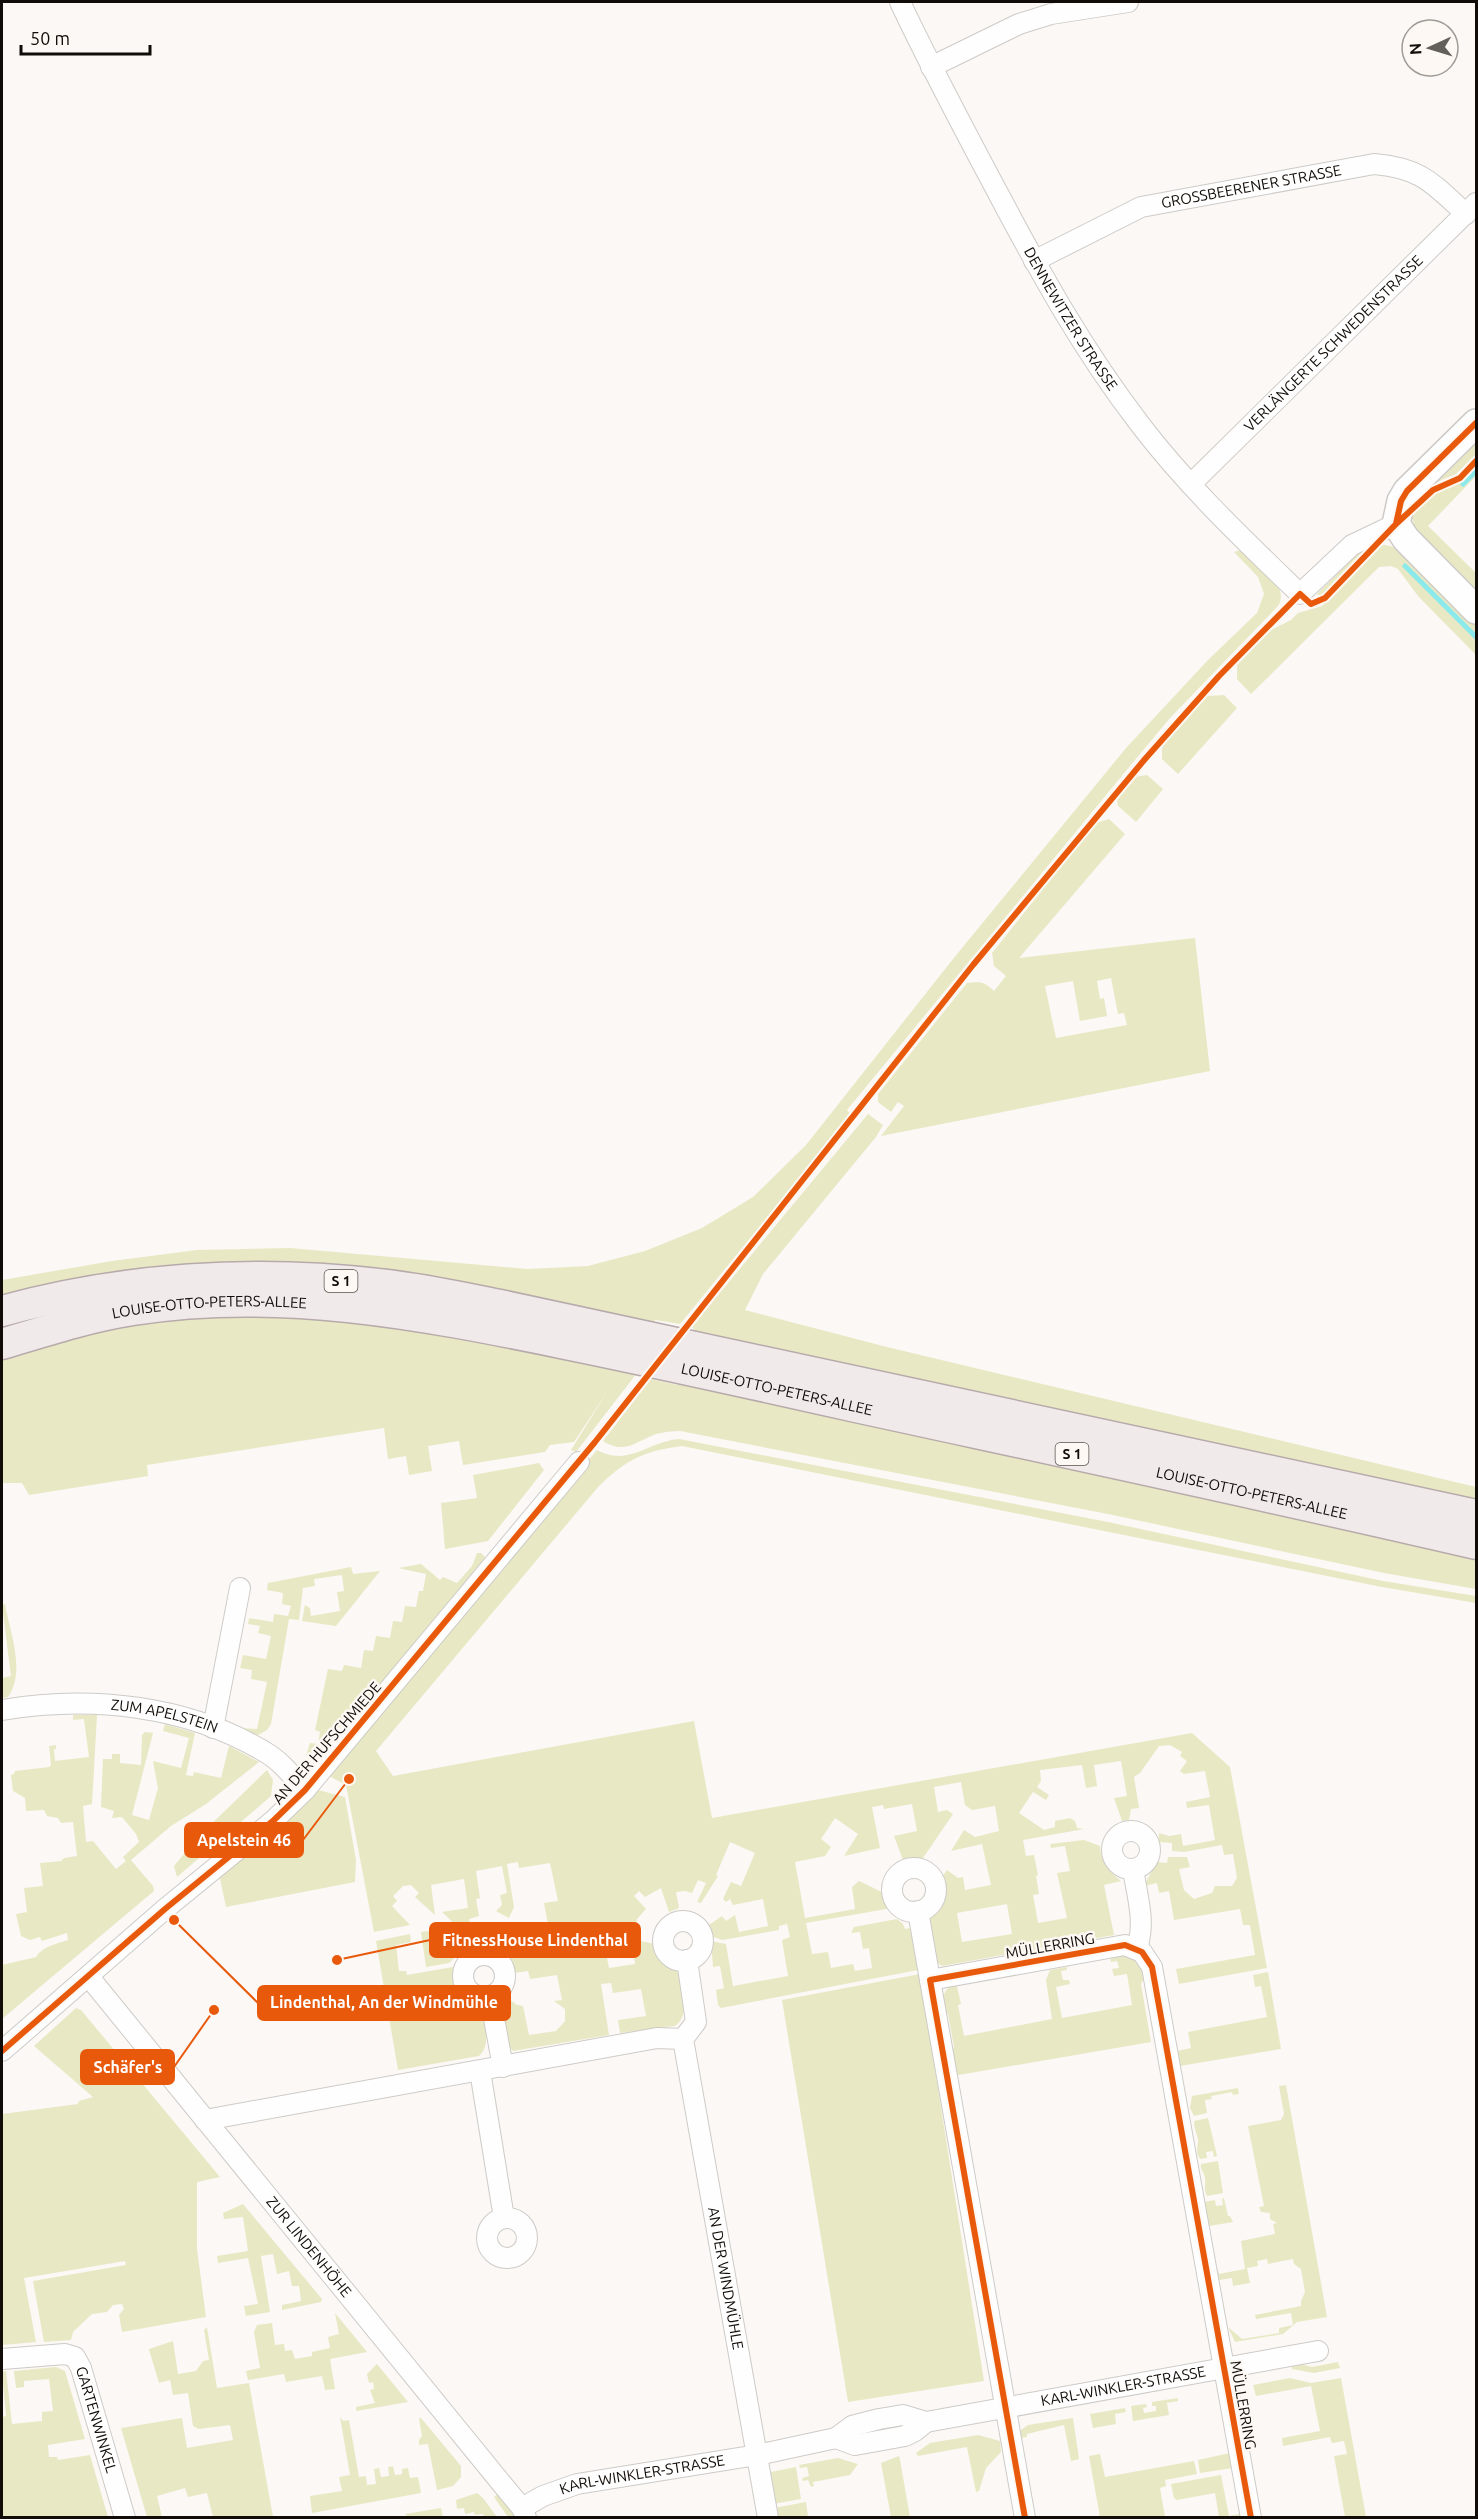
<svg xmlns="http://www.w3.org/2000/svg" width="1478" height="2519" font-family="Ubuntu,sans-serif">
	<style>
		.green { fill: #e8e9c4; fill-rule: evenodd }
		.lines { fill: none; stroke-linecap: round; stroke-linejoin: round }
		.stream { stroke: #8be9eb; stroke-width: 5 }
		.street-casing { stroke: #cecbc7; stroke-width: 22 }
		.secondary-casing { stroke: #cecbc7; stroke-width: 30 }
		.primary-casing { stroke: #b7aaab; stroke-width: 33 }
		.street { stroke: #fefefe; stroke-width: 20 }
		.secondary { stroke: #fefefe; stroke-width: 27 }
		.primary { stroke: #f1eaeb; stroke-width: 30 }
		.cycleway-casing { stroke: #fdf8f3; stroke-width: 10 }
		.cycleway { stroke: #e8590c; stroke-width: 6 }
		.labels { text-anchor: middle; stroke-width: 5; stroke-linejoin: round; paint-order: stroke }
		.shield { fill: #fdf8f3; stroke: #58534e; stroke-width: 1.5 }
		.shield-label { font-size: 14px; font-weight: bold; fill: #110c08 }
		.street-label { font-size: 15px; fill: #110c08; stroke: #fdf8f3 }
		.leader { fill: none; stroke: #e8590c; stroke-width: 2 }
		.callout-dot { fill: #e8590c; stroke: #fdf8f3; stroke-width: 2 }
		.callout { fill: #e8590c; stroke: #e8590c; stroke-width: 2 }
		.callout-label { font-size: 16px; text-anchor: middle; font-weight: bold; fill: #fff }
	</style>
	<rect width="100%" height="100%" fill="#fbf8f5"/>
	<!-- green -->
	<path class="green" d="M1476 435V454L1456 474 1432 484Z
		M1476 465V476L1428 526 1476 573V598L1418 538 1411 515 1438 489 1457 484Z
		M1372 544 1324 593 1319 596 1317 594 1364 547Z
		M1381 544 1398 548 1476 621V655L1418 596 1398 569 1391 566 1379 567 1251 694 1237 679V665L1271 630 1291 620 1298 613 1322 606Z
		M1244 549C1257 563 1291 585 1278 606L1170 718 1125 772 847 1110 851 1115 680 1324 655 1320 653 1326 2 1298V1280L112 1261 197 1250 290 1248 528 1269 588 1266 645 1251 702 1228 753 1197 806 1145 953 959 1126 748 1208 660 1257 613 1264 594 1258 577 1234 552Z
		M1224 695 1237 708 1178 774 1162 759V745L1207 696Z
		M1147 775 1163 789 1136 822 1118 806 1117 799 1134 777Z
		M1109 819 1125 834 1019 958 1195 938 1210 1071 881 1136 904 1106 898 1102 891 1112 878 1102V1094L967 983C981 981 985 982 994 991L1006 976 994 966 992 953 1096 823ZM1111 978 1118 1014 1124 1013 1127 1025 1056 1038 1045 986 1073 981 1080 1021 1107 1016 1104 998 1100 999 1097 981Z
		M868 1114 883 1125 876 1137 763 1274 745 1310 887 1347 1476 1487V1506L713 1338 714 1334 695 1331 692 1327 714 1300Z
		M342 1314 637 1373 576 1452 571 1450 607 1392 574 1442 550 1445 545 1452 463 1465 459 1441 428 1446 432 1471 409 1475 406 1456 388 1459 384 1428 147 1465 148 1476 29 1495 22 1483H2V1353L165 1315Z
		M678 1378 1476 1552V1589L1384 1573 1108 1514 680 1431C672 1431 664 1432 656 1434 637 1441 624 1455 603 1441L651 1379 677 1385Z
		M679 1439 1108 1522 1383 1581 1476 1596V1603L1382 1587 682 1446C644 1451 627 1459 599 1486L376 1751 393 1776 694 1721 712 1818 1192 1733 1230 1767 1267 1968 1179 1984 1176 1969 1255 1955 1250 1925H1243L1240 1909 1174 1920 1169 1891 1159 1893 1157 1883 1144 1886 1156 1862 1167 1863 1168 1857H1187L1190 1867 1179 1869 1184 1890 1194 1899 1212 1893 1215 1886H1232L1237 1878 1233 1854 1224 1855 1222 1845 1184 1852 1172 1851V1843L1159 1842V1833L1169 1836 1181 1834 1183 1846 1215 1840 1209 1805 1187 1808 1186 1802 1210 1797 1205 1771 1184 1774 1180 1771 1187 1761 1180 1756 1182 1752 1170 1745 1159 1746 1140 1773 1134 1777 1139 1808 1131 1809 1129 1820 1122 1821 1114 1798 1127 1796 1121 1761 1094 1765 1097 1786 1086 1788 1082 1765 1040 1770 1041 1781 1037 1787 1049 1795 1046 1800 1033 1792 1019 1813 1044 1830 1055 1827V1821L1070 1818 1075 1821 1077 1828 1084 1829 1023 1840 1026 1856 1034 1855 1038 1875 1036 1876 1039 1894 1033 1895 1038 1923 1067 1918 1057 1873 1070 1871 1065 1846 1051 1848 1050 1844 1084 1840 1100 1846C1101 1863 1108 1871 1121 1881L1104 1885 1114 1935 942 1966C928 1958 930 1935 928 1920 940 1906 945 1895 942 1877L947 1870 958 1878 963 1877 965 1890 991 1885 982 1844 951 1851 964 1830 975 1837 999 1831 995 1806 972 1810 965 1805 961 1782 934 1787 938 1812 947 1810 953 1814 923 1858 903 1860 894 1836 917 1831 912 1804 884 1809 883 1805 872 1807 880 1848 844 1856 858 1834 835 1818 821 1839 831 1847 825 1856 795 1862 805 1918 855 1909 852 1887 859 1881 886 1894 892 1908 806 1923 812 1954 828 1952 831 1968 853 1964 855 1971 872 1968 869 1948 863 1949 860 1932 851 1933 854 1927 897 1919 903 1924 905 1929 910 1928 918 1970 721 2008 718 2005 716 1990 724 1988 720 1966 713 1967 711 1941 726 1944 733 1986 788 1976 782 1940 790 1937 787 1924 779 1926V1930L722 1940 711 1936 709 1925 722 1916 726 1921 735 1915 739 1932 768 1926 763 1899 733 1905 730 1899 726 1902 723 1899 731 1882 741 1886 755 1853 730 1842 716 1875 718 1876 701 1903 697 1902 706 1883 698 1880 692 1893 685 1891 676 1892 679 1908 669 1912 661 1888 645 1897 639 1891 634 1896 646 1909 637 1919 636 1931 588 1939 590 1950 605 1948 609 1968 635 1964 631 1939 655 1944C659 1961 671 1960 678 1973 685 1987 690 2016 675 2026L620 2033 618 2020 646 2016 641 1989 613 1993 611 1983 601 1984 609 2035 513 2051C501 2038 498 2012 505 1996L517 2005 523 2006 529 2035 556 2031 565 2021V2009L554 2001 562 2000 557 1975 530 1979 528 1971 513 1973 511 1962 503 1951 516 1931 548 1925 544 1903 558 1901 550 1863 519 1868 518 1862 507 1864 514 1907 509 1918 496 1911 502 1905 500 1895 507 1893 502 1866 476 1871 480 1898 476 1899 479 1916 469 1919 471 1929 462 1931 442 1912 468 1908 464 1879 431 1885 435 1915 415 1897 419 1893 411 1885 403 1886 393 1896 397 1901 392 1906 410 1925 374 1932 346 1785 327 1775 597 1450C629 1467 647 1442 679 1439ZM1007 1904 1012 1934 962 1942 957 1913Z
		M539 1463 544 1470 488 1541 445 1549 441 1503 477 1498 473 1475Z
		M477 1553H481L487 1559 349 1726 343 1724 312 1754 306 1756 310 1743 318 1744 320 1732 315 1730 328 1669 342 1671 344 1665 361 1668 364 1650 373 1651 376 1636 390 1638 393 1621 402 1622 405 1606 416 1607 419 1591H423L426 1574 398 1568 421 1564 440 1580 443 1577 457 1583 472 1566Z
		M351 1567 353 1574 380 1571 336 1626 302 1621 305 1605 310 1608 311 1616 340 1611 337 1592 344 1591 342 1575 314 1579 315 1586 303 1588 299 1620 289 1619 271 1724 267 1730 256 1736 242 1728 257 1729 267 1682 251 1679 252 1670 240 1668 243 1655 266 1659 271 1636 258 1633 260 1626 248 1624 249 1618 273 1622 274 1614 288 1616 291 1606 282 1604 283 1593 267 1590 268 1583Z
		M5 1604C10 1633 26 1671 8 1697L3 1698 2 1678 11 1676 2 1605Z
		M73 1715H97L92 1804 83 1806 86 1842 93 1841 116 1869 126 1861 123 1857 139 1842 136 1834 122 1817 112 1818 114 1811 101 1807 103 1759H112V1754H120V1763L141 1765 142 1735 145 1732 153 1733 132 1815 149 1820 158 1788 153 1761 181 1768 189 1738 163 1731 165 1724 195 1733 186 1775 193 1776 194 1772 221 1778 229 1746 259 1762 206 1804 171 1826 131 1860 153 1886 154 1891 2 2019V1965L36 1957C43 1946 56 1944 68 1940L67 1933 42 1941 40 1937 30 1940 21 1936 16 1914 27 1912 24 1888 43 1886 40 1863 61 1861 64 1858 77 1856 73 1822 61 1823 58 1818 47 1816 44 1810 26 1811 25 1798 13 1791 11 1775 14 1774 15 1771 49 1767 51 1765 49 1746 56 1745V1749H54L55 1761 89 1757 84 1719 73 1720Z
		M267 1770 273 1780 271 1796 177 1877 174 1866 200 1835Z
		M318 1790 345 1797 356 1860 355 1882 226 1907 219 1874 286 1820Z
		M428 1931 456 1956 449 1963 426 1967 421 1932Z
		M410 1934 411 1942 396 1945 399 1971H406L407 1975 453 1967 461 1990 481 2008C484 2024 492 2045 479 2056L398 2070 376 1941Z
		M1125 1953 1140 1963 1145 1977 1141 1984 1151 2042 953 2076 949 2055 954 2047 948 2014 941 2008C942 1996 945 1988 956 1982L961 2004 958 2005 964 2036 1052 2019 1046 1980 1050 1970 1067 1967V1970L1061 1971 1063 1980H1069L1070 1984 1056 1987 1062 2018 1132 2005 1127 1974 1114 1976 1112 1969 1119 1968 1117 1961 1111 1962 1110 1955Z
		M1268 1972 1281 2049 1180 2066 1177 2051 1191 2048 1188 2032 1267 2017 1261 1986 1255 1987 1253 1975Z
		M920 1974 984 2381 848 2402 782 2000Z
		M76 2008 81 2010 220 2177 197 2182V2249L206 2317 122 2332 119 2315 124 2309 122 2304 113 2305 107 2312 92 2314 73 2332 71 2340 44 2342 33 2281 126 2265 125 2261 24 2278 36 2342 2 2345V2114L78 2104 79 2101 93 2097 34 2046Z
		M1286 2085 1327 2317 1297 2322 1283 2334 1235 2342 1228 2327 1242 2339 1279 2333V2328L1293 2325 1291 2313 1256 2319 1255 2315 1301 2306V2301L1305 2292 1301 2269 1294 2264 1293 2259 1268 2264 1267 2259 1257 2261 1258 2266 1247 2268 1250 2283 1233 2286 1232 2278 1219 2280 1215 2261 1219 2274 1245 2269 1241 2241 1275 2234 1273 2224 1277 2223 1270 2219V2213L1261 2212 1259 2207 1264 2206 1248 2126 1281 2120 1284 2114 1279 2086Z
		M1238 2088 1239 2094 1233 2095 1232 2092 1211 2096 1212 2099 1205 2100 1207 2113 1194 2116 1190 2108 1192 2096Z
		M1208 2118 1217 2156 1214 2157 1213 2151 1206 2152 1207 2158 1200 2159C1195 2152 1198 2148 1198 2140 1197 2133 1194 2129 1194 2121Z
		M1218 2161 1223 2193 1207 2196C1203 2188 1206 2186 1205 2178 1204 2171 1200 2171 1201 2164Z
		M1224 2198 1228 2216H1230L1233 2222 1209 2226 1204 2202 1215 2200 1216 2206 1223 2205 1222 2199Z
		M243 2204 322 2299 321 2302 282 2310V2305L301 2301 299 2286H292L289 2271 277 2274 273 2254 261 2256 270 2312 246 2316 244 2306 258 2304 248 2258 218 2263 217 2256 248 2251 243 2217 224 2219 223 2213Z
		M335 2313 367 2352 330 2359 335 2389 325 2390 322 2376 286 2382 284 2374 248 2380 246 2371 260 2368 254 2332 257 2325 272 2323 275 2345 284 2344 285 2351 292 2350 295 2359 312 2356V2352L330 2348 328 2337 339 2334Z
		M207 2327 217 2388 249 2383 273 2517H213L207 2493 188 2497 185 2488 157 2496 162 2517H147L121 2428 182 2418 187 2448 233 2440 230 2425 199 2429 193 2426 188 2393 173 2395 170 2380 159 2383 150 2353 149 2349 173 2341 178 2374 196 2371 203 2361 209 2360 204 2330Z
		M1338 2362 1340 2368 1314 2373 1292 2369 1291 2364 1297 2363 1312 2367Z
		M377 2364 408 2402 356 2411V2407L375 2403 370 2390 374 2389 373 2382 369 2383 367 2374Z
		M56 2367 65 2371 85 2439 48 2445 49 2457H57L58 2460 90 2455 108 2517H2V2417L6 2416 2 2372 6 2371 12 2424 42 2421V2412L53 2411 49 2379 24 2381V2387L16 2388 14 2371Z
		M1290 2378 1311 2383 1341 2378 1366 2517H1345L1334 2456 1347 2454 1344 2441 1332 2443 1330 2437 1283 2446 1282 2438 1320 2431 1311 2386 1256 2396 1253 2385Z
		M1178 2398V2401L1167 2403 1169 2415 1133 2421 1131 2406 1146 2404 1147 2407 1143 2408 1144 2413 1156 2411V2406H1152V2402Z
		M1125 2408 1126 2412 1115 2414 1116 2424 1093 2428 1090 2414Z
		M340 2417 343 2421 349 2420 359 2477 366 2476 367 2485 376 2484 374 2469 379 2468 381 2477 389 2476 388 2467 393 2466 395 2475 402 2474V2469L408 2468 410 2478 418 2477 421 2493 312 2513 310 2496 342 2491 339 2477 350 2475Z
		M419 2418H421L461 2466V2477L453 2486 437 2490 428 2444 419 2445V2440L422 2436Z
		M1073 2418 1079 2459 1071 2461 1064 2425 1027 2434V2437L1020 2438 1021 2430 1028 2425Z
		M978 2435 1000 2441 1001 2452 986 2468 979 2491 976 2492 967 2447 918 2456 916 2453 930 2443Z
		M1230 2453 1233 2468 1200 2473 1198 2460Z
		M1100 2454 1105 2477 1194 2461 1197 2474 1165 2480 1166 2486 1160 2488 1165 2517H1122L1121 2515 1120 2517H1100L1089 2456Z
		M899 2456 900 2460 910 2517H891L881 2463Z
		M838 2458 858 2464 850 2475 813 2482 814 2486 811 2487 808 2480 803 2481 802 2478 809 2476 807 2467 800 2468 799 2465Z
		M796 2467 801 2499 773 2504 769 2480 771 2472Z
		M1221 2475 1229 2516 1241 2514 1242 2517H1219L1215 2493 1177 2500 1174 2498 1171 2484Z
		M477 2493 483 2498 497 2517H484L483 2514 475 2515 474 2512 465 2514 464 2508 457 2509 456 2500Z
		M499 2493 515 2517H508L494 2497Z
		M806 2502 808 2517H776L774 2508Z
		M441 2508 443 2517H408L405 2514Z"/>
	<g class="lines">
		<!-- stream -->
		<path class="stream" d="M1463 484 1476 471
			M1405 566 1476 637"/>
		<!-- street casing -->
		<g class="street-casing">
			<g id="street">
				<path id="s1" d="M900 2C931 68 965 131 999 195 1042 276 1083 350 1139 423 1186 485 1244 540 1300 594L1352 545 1396 524"/>
				<path d="M931 67 1019 24 1051 14 1128 2"/>
				<path id="s2" d="M1034 261 1141 207 1374 164C1422 168 1433 184 1466 214"/>
				<path id="s3" d="M1191 484 1476 203"/>
				<path id="s4" d="M2 1710C90 1695 187 1705 265 1752 281 1761 293 1777 305 1790"/>
				<path d="M213 1728 240 1588"/>
				<circle cx="1131" cy="1850" r="19"/>
				<circle cx="914" cy="1890" r="22"/>
				<path d="M1133 1869C1137 1896 1146 1922 1137 1948"/>
				<path d="M918 1911 930 1980"/>
				<circle cx="683" cy="1941" r="20"/>
				<circle cx="484" cy="1976" r="21"/>
				<path id="s5" d="M687 1960 696 2022 683 2039 768 2518"/>
				<path id="s6" d="M89 1977 502 2484 522 2508 526 2518"/>
				<path d="M490 1997 503 2067"/>
				<path d="M2 2051 165 1909 274 1820 305 1790 579 1462"/>
				<path d="M480 2071 504 2218"/>
				<path d="M205 2120 657 2038 683 2039"/>
				<circle cx="507" cy="2238" r="20"/>
				<path id="s7" d="M2 2359 65 2354 75 2357 81 2368 125 2518"/>
				<path d="M836 2438 855 2445 883 2440 905 2436 915 2431 926 2422"/>
				<path id="s8" d="M522 2508 543 2496 577 2484 757 2455 836 2438 852 2426 879 2419 903 2415 926 2422 1318 2351"/>
				<path d="M1025 2518 930 1980 1125 1945 1142 1952 1152 1967 1251 2518"/>
			</g>
		</g>
		<!-- secondary casing -->
		<g class="secondary-casing">
			<path id="secondary" d="M1476 423 1407 491 1401 501 1396 524 1406 539 1476 610"/>
		</g>
		<!-- primary casing -->
		<g class="primary-casing">
			<g id="primary">
				<path d="M2 1311C122 1278 254 1269 378 1284 419 1288 460 1297 500 1305L1476 1515"/>
				<path id="s9" d="M2 1344C45 1331 88 1317 133 1310 277 1287 420 1314 561 1343 659 1363 758 1385 856 1407 1063 1452 1270 1496 1476 1544"/>
			</g>
		</g>
		<!-- street -->
		<use href="#street" class="street"/>
		<!-- secondary -->
		<use href="#secondary" class="secondary"/>
		<!-- primary -->
		<use href="#primary" class="primary"/>
		<!-- cycleway casing -->
		<g class="cycleway-casing">
			<path id="cycleway" d="M1396 524 1401 501 1407 491 1476 423
				M2 2051 165 1909 274 1820 305 1790 595 1442 973 965 1145 759 1219 676 1300 594 1311 604 1325 598 1396 524 1433 490 1460 478 1476 461
				M1025 2518 930 1980 1125 1945 1142 1952 1152 1967 1251 2518"/>
		</g>
		<!-- cycleway -->
		<use href="#cycleway" class="cycleway"/>
	</g>
	<g class="labels">
		<!-- shield labels -->
		<g class="shield">
			<rect x="324.5" y="1270" width="33" height="22" rx="4.5"/>
			<rect x="1055.5" y="1443" width="33" height="22" rx="4.5"/>
		</g>
		<g class="shield-label">
			<text x="341" y="1286">S 1</text>
			<text x="1072" y="1459">S 1</text>
		</g>
		<!-- street labels -->
		<g class="street-label">
			<text dy="5" stroke="none"><textPath href="#s2" startOffset="232">GROSSBEERENER STRASSE</textPath></text>
			<text dy="5" stroke="none"><textPath href="#s1" startOffset="360">DENNEWITZER STRASSE</textPath></text>
			<text dy="5" stroke="none"><textPath href="#s3" startOffset="200">VERLÄNGERTE SCHWEDENSTRASSE</textPath></text>
			<text dy="5" stroke="none"><textPath href="#s9" startOffset="212">LOUISE-OTTO-PETERS-ALLEE</textPath></text>
			<text dy="5" stroke="none"><textPath href="#s9" startOffset="788">LOUISE-OTTO-PETERS-ALLEE</textPath></text>
			<text dy="5" stroke="none"><textPath href="#s9" startOffset="1274">LOUISE-OTTO-PETERS-ALLEE</textPath></text>
			<text dy="5" stroke="none"><textPath href="#s4" startOffset="164">ZUM APELSTEIN</textPath></text>
			<text transform="translate(327 1743) rotate(-49)" y="5">AN DER HUFSCHMIEDE</text>
			<text transform="translate(1050 1946) rotate(-10)" y="5">MÜLLERRING</text>
			<text dy="5" stroke="none"><textPath href="#s6" startOffset="348">ZUR LINDENHÖHE</textPath></text>
			<text dy="5" stroke="none"><textPath href="#s5" startOffset="327">AN DER WINDMÜHLE</textPath></text>
			<text dy="5" stroke="none"><textPath href="#s8" startOffset="620">KARL-WINKLER-STRASSE</textPath></text>
			<text transform="translate(1243 2405) rotate(80)" y="5">MÜLLERRING</text>
			<text dy="5" stroke="none"><textPath href="#s7" startOffset="140">GARTENWINKEL</textPath></text>
			<text dy="5" stroke="none"><textPath href="#s8" startOffset="126">KARL-WINKLER-STRASSE</textPath></text>
		</g>
	</g>
	<!-- callouts -->
	<path class="leader" d="M349 1779L303 1840M337 1960L430 1940M174 1920L258 2003M214 2010L174 2067"/>
	<g class="callout-dot">
		<circle cx="349" cy="1779" r="6"/>
		<circle cx="337" cy="1960" r="6"/>
		<circle cx="174" cy="1920" r="6"/>
		<circle cx="214" cy="2010" r="6"/>
	</g>
	<g class="callout">
		<rect x="185" y="1823" width="118" height="34" rx="6"/>
		<rect x="430" y="1923" width="210" height="34" rx="6"/>
		<rect x="258" y="1986" width="252" height="34" rx="6"/>
		<rect x="81" y="2050" width="93" height="34" rx="6"/>
	</g>
	<g class="callout-label">
		<text x="244" y="1846">Apelstein 46</text>
		<text x="535" y="1946">FitnessHouse Lindenthal</text>
		<text x="384" y="2008">Lindenthal, An der Windmühle</text>
		<text x="128" y="2073">Schäfer's</text>
	</g>
	<!-- border -->
	<rect width="1478" height="2519" fill="none" stroke="#110c08" stroke-width="6"/>
	<!-- north arrow -->
	<g transform="translate(1430 48) rotate(266)"><circle r="28" fill="#fdf8f3" stroke="#9f9a95" stroke-width="1.5"/>
	<path d="M0-4.5L10 22L0 15L-10 22Z" fill="#635f5b"/>
	<text y="-9" font-size="16" font-weight="bold" text-anchor="middle" fill="#110c08">N</text>
	</g>
	<!-- scale -->
	<path d="M21 45v9h129v-9" fill="none" stroke="#110c08" stroke-width="3"/>
	<text x="30" y="45" font-size="18" fill="#110c08" stroke="#fdf8f3" stroke-width="4.5" paint-order="stroke">50 m</text>
</svg>
